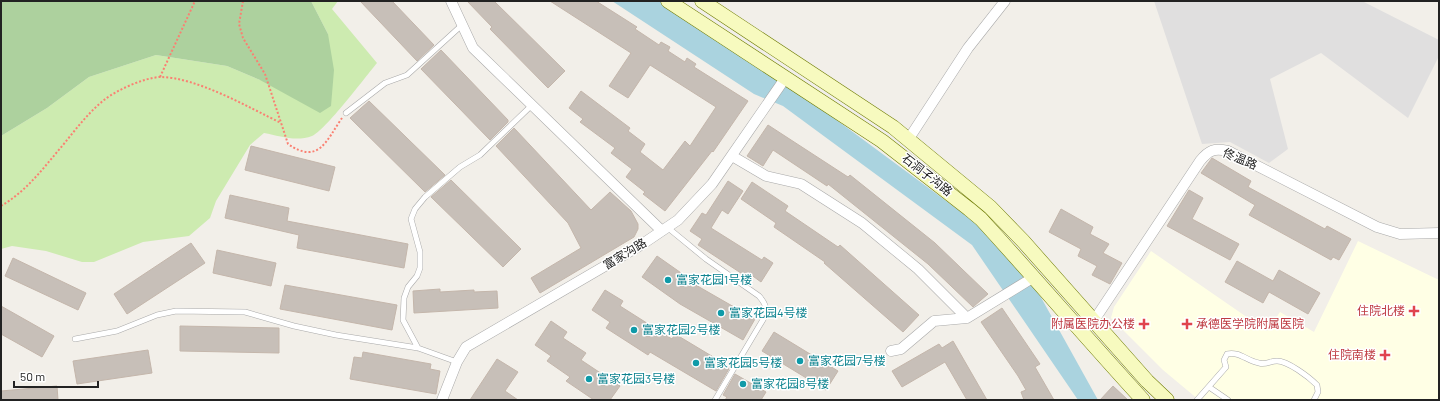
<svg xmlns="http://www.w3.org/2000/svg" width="1440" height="401" font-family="Barlow,'Noto Sans SC',sans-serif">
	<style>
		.residential { fill: #e0dfdf }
		.education { fill: #ffffe5 }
		.grass { fill: #cdebb0 }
		.forest { fill: #add19e }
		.water { fill: #aad3df }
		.building { fill: #c7bfb8; stroke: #c4b6ab }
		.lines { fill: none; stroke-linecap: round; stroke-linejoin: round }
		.lane-casing { stroke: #a9a9a9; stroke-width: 6 }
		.street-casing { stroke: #a9a9a9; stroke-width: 11 }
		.secondary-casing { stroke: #707d05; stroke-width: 15 }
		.path { stroke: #fa8072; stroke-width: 2; stroke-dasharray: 2 2; stroke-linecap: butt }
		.lane { stroke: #fff; stroke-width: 5 }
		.street { stroke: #fff; stroke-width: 10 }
		.secondary { stroke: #f7fabf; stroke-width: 14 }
		.culture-dot { fill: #0f9aa8; stroke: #fff; stroke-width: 1.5 }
		.health-dot { fill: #e0444e; stroke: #fff; stroke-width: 1.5 }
		.labels { text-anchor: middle; stroke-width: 3; stroke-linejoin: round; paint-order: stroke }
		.street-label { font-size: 12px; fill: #222; stroke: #fff }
		.culture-label { font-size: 12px; fill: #0d838f; stroke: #fff; text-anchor: start }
		.health-label { font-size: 12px; fill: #be3a42; stroke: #fff; text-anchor: end }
	</style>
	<rect width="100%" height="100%" fill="#f2efe9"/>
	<!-- residential -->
	<path class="residential" d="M1154 1H1362L1439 40V56L1408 118 1321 53 1270 79 1288 149 1269 163 1230 142 1202 144Z"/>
	<!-- education -->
	<path class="education" d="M1358 241 1439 280V400H1199L1163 370 1111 318 1114 307 1151 251 1267 331 1280 312 1314 332Z"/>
	<!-- grass -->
	<path class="grass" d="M311 1H338L332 9 377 63C366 76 325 131 312 136 296 142 280 136 264 133L250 145 216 201 210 218 189 236 143 242 94 262H82L46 251 12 246 1 249V136L47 108 89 77 156 55 227 66 260 80 328 34Z"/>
	<!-- forest -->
	<path class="forest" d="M1 1H311L328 34 334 70 331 106 320 113 260 80 227 66 156 55 89 77 47 108 1 136Z"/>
	<!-- water -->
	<path class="water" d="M612 1H661L796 90 976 223 1038 292 1098 400H1078L972 245 783 106 754 94Z"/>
	<!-- building -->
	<path class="building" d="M360 1H392L434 45 417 61Z
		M467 1H494L565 71 548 88 490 29 492 27Z
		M550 1H596L637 27 635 29 659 45 661 42 670 47 668 51 685 62 687 58 696 64 694 67 748 101 713 152 712 151 665 211 643 194 645 192 626 177 632 169 611 153 615 148 580 122 583 119 569 108 581 91 630 128 628 131 645 144 640 152 663 170 685 141 690 146 716 107 650 65 628 98 609 86 631 53Z
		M441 50 508 120V122L490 140 421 69Z
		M369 101 445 175 425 192 350 118Z
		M768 125 848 177 850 175 935 243 988 294 973 307 928 264 828 184 827 186 773 150 763 166 747 156Z
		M514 128 591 210 610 192 631 211 638 224V229L634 237 540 293 531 278 581 248 568 223 496 146Z
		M251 146 335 167 329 191 245 170Z
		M1212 158 1251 181 1248 187 1325 229 1327 226 1351 239 1339 260 1333 257 1331 260 1249 215 1255 205 1201 173Z
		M451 180 521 249 503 267 431 197Z
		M728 181 743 191 728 214 722 210 711 228 762 260 764 257 773 263 761 282 750 274 747 277 698 245 702 239 690 231 702 213 706 215Z
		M752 182 788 206 785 211 838 247 840 245 919 315 903 332 824 263 825 262 774 227 776 223 741 199Z
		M1189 190 1203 198 1192 219 1239 244 1230 260 1167 226Z
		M230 195 289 208 287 221 408 244 404 268 297 248 299 235 225 218Z
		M1061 209 1093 227 1090 234 1109 244 1103 253 1122 263 1110 284 1092 275 1097 266 1078 256 1081 249 1049 232Z
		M191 243 205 263 127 314 114 294Z
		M217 250 276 263 271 286 213 273Z
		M657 256 694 282V284L755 319 743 340 680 304 642 277Z
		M13 258 86 293 78 310 5 276Z
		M1237 261 1273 281 1279 270 1320 293 1308 314 1269 292 1263 303 1225 282Z
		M285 285 397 305 392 330 280 309Z
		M440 289V292L474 290V292L497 291 498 308 414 313 413 291Z
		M605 290 623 301 620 306 672 339 675 334 730 367 716 391 650 352 648 355 606 328 610 322 592 310Z
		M1 306 54 336 42 357 1 334Z
		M1002 308 1040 364 1035 367 1054 400H1024L1021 392 1026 390 1018 376 981 322Z
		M551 321 567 332 563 338 586 353 581 360 620 386 610 400H594L566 381 570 377 547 361 551 356 535 345Z
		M180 326 279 328V353L180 351Z
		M774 332 838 371 826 390 762 351Z
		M953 341 987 400H967L945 362 902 387 892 371 939 344 942 348Z
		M148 350 152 373 77 384 73 361Z
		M363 352 431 364 430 369 440 371 436 394 350 379 354 357 362 358Z
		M497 359 518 372 505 391 518 400H470Z
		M735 374 766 392 761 400H725L727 397 723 395Z
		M57 386 58 400H1V391Z
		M1113 386 1128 400H1100Z"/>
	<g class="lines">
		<!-- lane casing -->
		<g class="lane-casing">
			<path id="lane" d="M346 113 385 83 407 75 462 25
				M667 227 706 259 759 296C766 304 767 308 764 318L715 400
				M75 339 117 331 157 315 176 311 245 312 294 326 336 335 418 348 457 362
				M418 348 403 320 404 298 408 287 417 276 420 268V252L411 219 415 209 425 197 460 167 480 155 532 105
				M1209 387 1228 400
				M1197 400 1226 367 1224 360 1227 354C1239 351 1247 361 1259 363 1266 365 1270 361 1277 361 1288 361 1309 377 1317 385L1318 392 1314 400"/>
		</g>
		<!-- street casing -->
		<g class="street-casing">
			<path id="street" d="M451 1 473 48 662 231
				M908 140 968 48 1005 1
				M732 156 766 176 801 184 862 223 918 269 967 318
				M1093 322 1200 161C1209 150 1214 148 1228 151L1377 227 1400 234 1439 233
				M891 351 901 349 934 321 967 318 1034 277
				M442 400 457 362 466 347 641 245 678 220 712 184 786 77"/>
		</g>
		<!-- secondary casing -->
		<g class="secondary-casing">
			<path id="secondary" d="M668 1 882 141 969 209 981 219C1036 279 1088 340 1143 400
				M702 1 893 127 990 207 1023 241 1147 381 1167 400"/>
		</g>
		<!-- path -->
		<path class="path" d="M243 1 239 24 243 38 265 74 288 144C319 165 326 141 342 118
			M160 77 195 1
			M1 206C27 191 44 167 63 145 76 129 88 113 104 100 117 90 143 78 160 77 196 77 248 107 281 123"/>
		<!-- lane -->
		<use href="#lane" class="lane"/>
		<!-- street -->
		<use href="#street" class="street"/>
		<!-- secondary -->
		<use href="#secondary" class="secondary"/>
	</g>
	<!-- markers -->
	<g class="culture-dot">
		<circle cx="668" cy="280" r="4"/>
		<circle cx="721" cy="313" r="4"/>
		<circle cx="634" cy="330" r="4"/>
		<circle cx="800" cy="361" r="4"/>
		<circle cx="696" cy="363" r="4"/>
		<circle cx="589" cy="379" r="4"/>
		<circle cx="743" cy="384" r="4"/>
	</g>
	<g class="health-dot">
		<path d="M1412 305h4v4h4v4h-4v4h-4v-4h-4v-4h4z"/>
		<path d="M1142 318h4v4h4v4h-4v4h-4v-4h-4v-4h4z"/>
		<path d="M1185 318h4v4h4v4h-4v4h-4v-4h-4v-4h4z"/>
		<path d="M1383 349h4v4h4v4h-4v4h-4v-4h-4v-4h4z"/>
	</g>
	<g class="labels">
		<!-- street labels -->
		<g class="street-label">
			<text transform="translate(1240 159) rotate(23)" y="4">佟温路</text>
			<text transform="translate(927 175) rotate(38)" y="4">石洞子沟路</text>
			<text transform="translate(625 254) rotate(-31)" y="4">富家沟路</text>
		</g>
		<!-- culture labels -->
		<g class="culture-label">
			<text x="676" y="284">富家花园1号楼</text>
			<text x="729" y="317">富家花园4号楼</text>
			<text x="642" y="334">富家花园2号楼</text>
			<text x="808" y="365">富家花园7号楼</text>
			<text x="704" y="367">富家花园5号楼</text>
			<text x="597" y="383">富家花园3号楼</text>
			<text x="751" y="388">富家花园8号楼</text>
		</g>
		<!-- health labels -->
		<g class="health-label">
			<text x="1405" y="315">住院北楼</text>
			<text x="1135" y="328">附属医院办公楼</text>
			<text x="1196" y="328" text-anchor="start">承德医学院附属医院</text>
			<text x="1376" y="359">住院南楼</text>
		</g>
	</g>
	<!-- border -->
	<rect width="1440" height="401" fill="none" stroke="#222222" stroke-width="4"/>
	<!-- scale -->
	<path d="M14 381v6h84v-6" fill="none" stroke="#222222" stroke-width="2"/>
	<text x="20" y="381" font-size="12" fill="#222222" stroke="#ffffff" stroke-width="3" paint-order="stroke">50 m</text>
</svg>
